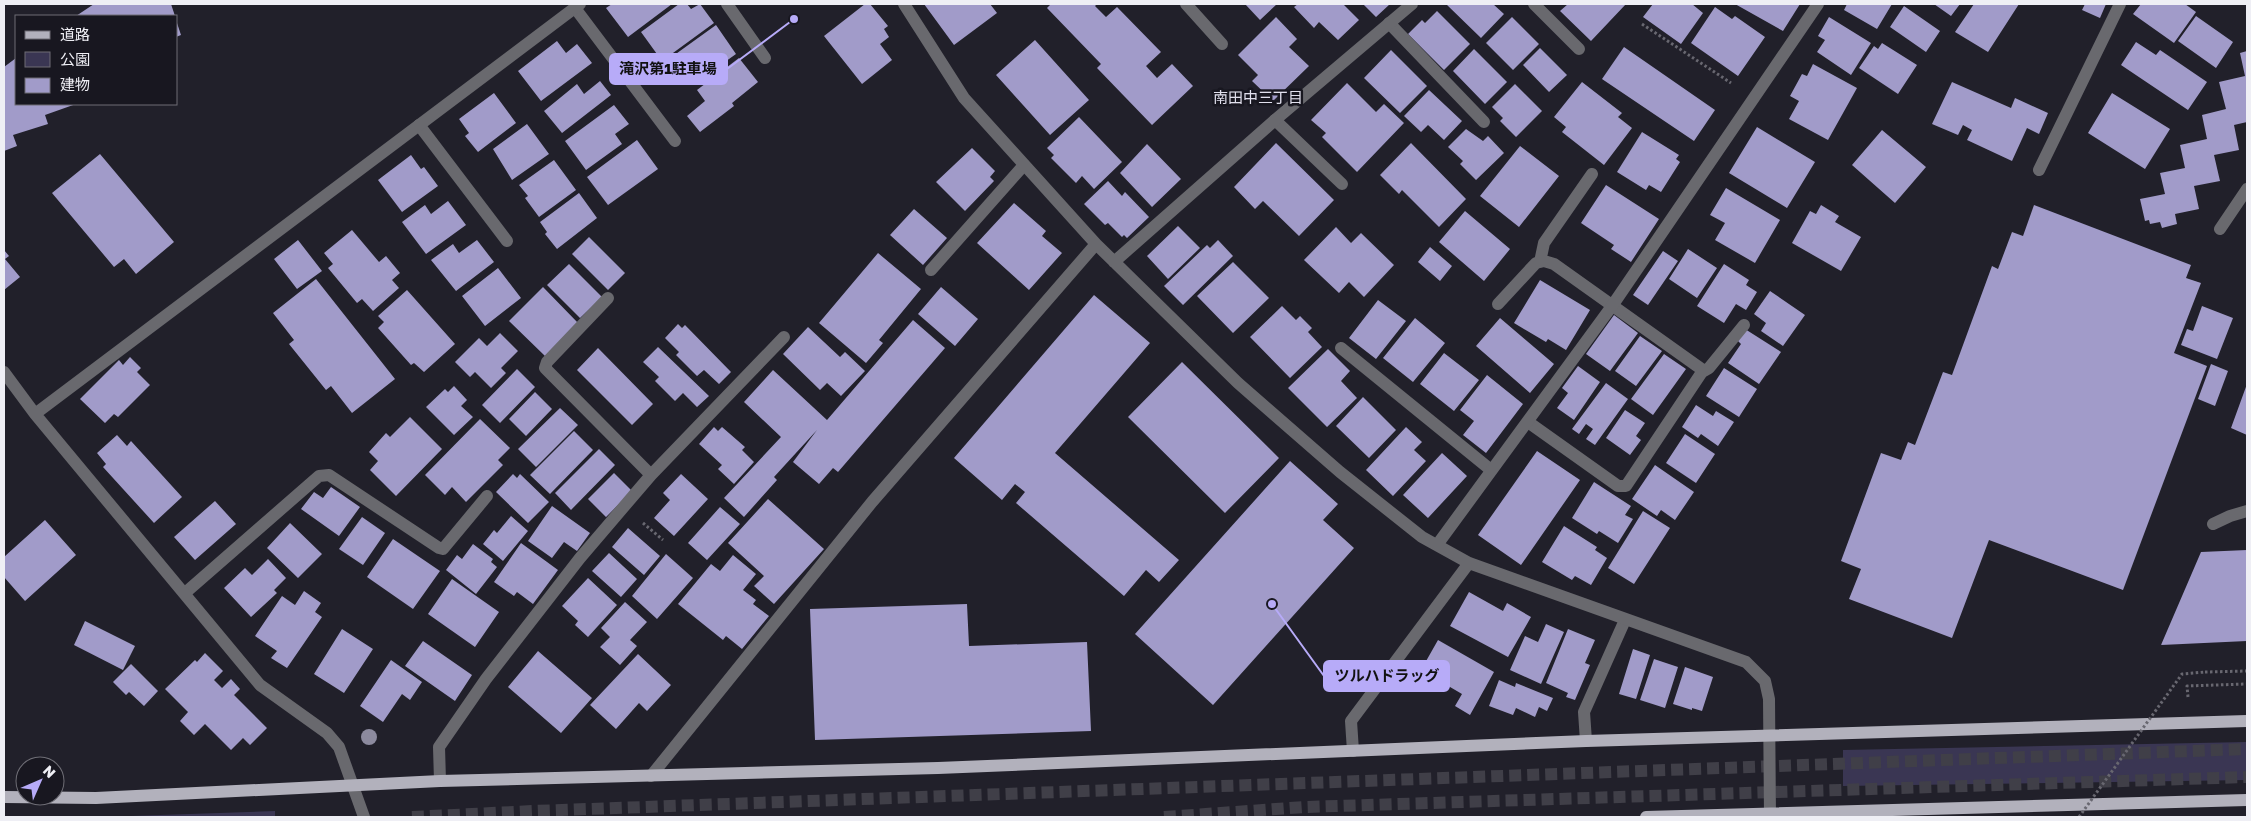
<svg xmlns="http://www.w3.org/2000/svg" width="2251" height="821" font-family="'Golos Text','Noto Sans JP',sans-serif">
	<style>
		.green { fill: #3a3653 }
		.building { fill: #a19bc9 }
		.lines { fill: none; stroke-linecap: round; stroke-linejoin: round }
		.primary-tunnel { stroke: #403f48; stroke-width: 12; stroke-dasharray: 12 6; stroke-linecap: butt }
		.path { stroke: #686770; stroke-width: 3; stroke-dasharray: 2.5 2.5; stroke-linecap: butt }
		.service { stroke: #69696e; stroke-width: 12 }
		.minor { stroke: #69696e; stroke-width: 12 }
		.primary { stroke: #b2b1bc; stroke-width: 12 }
		.path-bridge { stroke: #686770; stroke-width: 3; stroke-dasharray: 2.5 2.5; stroke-linecap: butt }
		.tree { fill: #8c8a9e }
		.labels { text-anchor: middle; stroke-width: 5; stroke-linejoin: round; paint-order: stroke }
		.neighbourhood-label { font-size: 15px; fill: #e1e0ed; stroke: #181720 }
		.leader { fill: none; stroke: #b7abf8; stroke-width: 2 }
		.callout-dot { fill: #b7abf8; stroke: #181720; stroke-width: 2 }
		.callout { fill: #b7abf8; stroke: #b7abf8; stroke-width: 2 }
		.callout-label { font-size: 15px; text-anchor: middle; font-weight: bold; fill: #111 }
	</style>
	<rect width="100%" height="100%" fill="#21202a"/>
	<!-- green -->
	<path class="green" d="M2247 742V780L1843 786V750Z
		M275 811V817H101Z"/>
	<!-- building -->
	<path class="building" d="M94 4H171L175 16H76Z
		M612 4H672L628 37 606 8Z
		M679 4H687L691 9 700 4 714 23 662 61 641 32Z
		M865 4H870L888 26 884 29 889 37 880 44 892 60 862 84 824 36Z
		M924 4H990L997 13 954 45Z
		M1051 4H1097L1095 6 1106 17 1117 7 1161 52 1146 66 1157 78 1172 64 1193 86 1152 125 1097 68 1101 64 1047 8Z
		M1245 4H1277L1260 20Z
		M1298 4H1343L1359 20 1338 40 1319 22 1314 28 1294 7Z
		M1363 4H1390L1376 17Z
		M1446 4H1493L1504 14 1481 38Z
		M1568 4H1626L1591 41 1560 11Z
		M1653 4H1692L1703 13 1681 44 1643 17Z
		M1735 4H1800L1783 31Z
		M1847 4H1892L1877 29 1844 10Z
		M1934 4H1960L1951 16Z
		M1974 4H2019L1988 52 1955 32Z
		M2085 4H2106L2100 18 2082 10Z
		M2141 4H2185L2196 12 2174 43 2133 14Z
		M1904 6 1940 31 1926 52 1890 27Z
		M1715 7 1732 19 1735 16 1765 37 1738 76 1691 43Z
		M1437 11 1470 44 1444 70 1408 34 1422 20 1425 23Z
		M2196 16 2233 42 2216 68 2178 41Z
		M1276 17 1297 39 1289 47 1309 66 1273 101 1252 81 1258 75 1238 55Z
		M1512 17 1539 44 1513 70 1486 43Z
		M1829 17 1871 43 1851 75 1817 52 1825 40 1818 36Z
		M176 20 181 35 176 37Z
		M716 25 736 54 694 84 673 56Z
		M1035 40 1089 100 1050 135 996 75Z
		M557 41 566 53 577 44 592 63 541 101 518 71Z
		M2136 42 2156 55 2160 50 2207 82 2188 110 2121 65Z
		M1882 43 1917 65 1898 94 1859 68 1874 46 1878 49Z
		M1624 47 1715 110 1694 141 1602 79Z
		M1540 48 1567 75 1549 92 1523 65Z
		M1474 49 1507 82 1485 104 1453 71Z
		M1391 50 1427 86 1400 113 1364 78Z
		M2247 51V122L2234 125 2239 150 2214 155 2220 181 2194 186 2199 209 2175 214 2177 224 2162 228 2160 222 2150 224 2149 220 2145 221 2140 199 2165 194 2160 173 2185 168 2180 145 2207 139 2202 115 2226 109 2219 82 2245 76 2240 53Z
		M16 58V104H76L45 115 48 124 13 135 17 146 4 151V67Z
		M739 58 758 82 732 103 734 106 700 132 687 116 705 101 697 90Z
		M1813 64 1857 88 1828 140 1789 119 1799 101 1790 96 1802 74 1807 76Z
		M600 81 611 95 562 133 544 111 577 84 584 94Z
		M1582 82 1622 113 1618 117 1632 128 1604 165 1562 132 1566 127 1554 117Z
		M1952 82 2011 108 2015 98 2048 113 2039 134 2027 128 2012 161 1967 140 1972 130 1963 125 1958 135 1932 124Z
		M1347 83 1376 112 1384 104 1404 123 1357 172 1322 137 1326 133 1311 120Z
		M1515 84 1542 111 1516 137 1500 121 1503 118 1492 107Z
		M1429 90 1462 121 1444 140 1428 125 1421 132 1404 116Z
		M494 93 516 123 478 152 465 136 469 133 459 119Z
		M2112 93 2170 129 2145 169 2088 133Z
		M614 105 629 124 615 134 622 144 586 170 565 141Z
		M1079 117 1122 162 1094 189 1082 176 1076 183 1051 158 1054 155 1047 148Z
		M527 124 549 154 512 180 493 149Z
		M1757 127 1815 162 1787 208 1729 173Z
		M1466 129 1483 141 1488 136 1504 153 1476 180 1460 164 1463 161 1448 147Z
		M1882 130 1926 167 1895 203 1852 165Z
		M1642 132 1679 155 1676 159 1680 162 1661 192 1649 185 1646 190 1617 172Z
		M637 140 658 169 608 205 587 177Z
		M1276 143 1334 200 1299 236 1263 201 1255 209 1234 187Z
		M1411 143 1466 199 1439 227 1402 190 1399 194 1380 175Z
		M1147 144 1181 179 1152 207 1120 173Z
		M1520 146 1559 176 1519 227 1480 196Z
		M972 148 995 171 990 177 994 181 965 211 936 182Z
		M100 154 174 242 136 274 124 259 114 267 52 193Z
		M411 155 421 169 424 167 438 186 402 212 378 180Z
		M554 160 576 190 539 217 525 198 528 196 519 185Z
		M1108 181 1122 196 1125 192 1149 217 1127 238 1124 235 1122 237 1108 223 1105 225 1084 204Z
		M1606 185 1659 219 1631 262 1611 249 1614 245 1581 223Z
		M1726 188 1780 220 1755 263 1715 240 1725 223 1710 215Z
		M579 193 597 218 557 249 545 234 547 232 540 222Z
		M448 201 466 225 426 254 402 222 425 205 431 214Z
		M1014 203 1046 231 1042 236 1062 253 1029 290 977 243Z
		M1821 205 1839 216 1835 222 1861 237 1841 271 1792 243 1810 211 1816 214Z
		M2034 205 2191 265 2186 278 2201 283 2174 353 2207 366 2123 590 1989 540 1952 638 1849 599 1861 569 1841 561 1881 453 1901 460 1908 442 1915 445 1943 372 1952 375 1992 266 1998 269 2012 232 2023 236Z
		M914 209 947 238 923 265 890 235Z
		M1465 211 1510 249 1484 281 1439 242Z
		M1178 226 1200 248 1168 279 1147 256Z
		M1336 227 1351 243 1361 233 1394 265 1364 297 1349 282 1339 293 1304 260Z
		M352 230 379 262 386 256 400 273 392 280 399 288 373 311 362 299 357 303 328 268 333 264 324 253Z
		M589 237 625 273 608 290 572 254Z
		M298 240 322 271 297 289 274 259Z
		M477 240 494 262 456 291 431 260 453 244 459 253Z
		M1218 240 1233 256 1183 305 1164 286 1207 245 1210 248Z
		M1430 247 1452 266 1440 281 1418 262Z
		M1688 249 1717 268 1697 298 1669 279Z
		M4 250 9 256 5 259 20 277 4 290Z
		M1663 251 1678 261 1648 305 1633 295Z
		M878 253 921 289 879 340 883 343 866 363 819 323Z
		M1233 262 1269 298 1233 333 1197 296Z
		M569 264 602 297 580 318 547 285Z
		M1724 264 1749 280 1746 285 1757 292 1746 310 1736 304 1724 323 1697 306Z
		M498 268 521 298 485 326 462 296Z
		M316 279 395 379 352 413 331 386 326 390 289 344 294 340 273 313Z
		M1540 280 1590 310 1566 350 1548 339 1546 342 1514 323Z
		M543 287 578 323 545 356 509 321Z
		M941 287 978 319 955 346 918 314Z
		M407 290 455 344 424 372 414 363 411 365 378 328 384 322 378 316Z
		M1770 291 1805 315 1783 346 1761 331 1766 323 1754 314Z
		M1094 295 1150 343 1055 453 1179 560 1159 582 1146 570 1124 596 1016 503 1025 492 1015 484 1002 500 954 458Z
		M1378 300 1406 321 1376 359 1349 338Z
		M1282 306 1296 320 1300 316 1312 328 1308 332 1322 347 1290 378 1250 337Z
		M2202 306 2233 318 2217 359 2181 345 2187 329 2193 331Z
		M1614 315 1638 333 1610 371 1586 354Z
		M1415 318 1445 343 1413 382 1383 358Z
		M1500 318 1554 364 1530 393 1476 346Z
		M913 320 945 348 838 472 833 468 819 484 793 462 817 430 774 477 777 480 744 517 724 498 781 437 744 402 773 370 827 420Z
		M678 324 682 328 685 325 731 372 719 384 704 370 697 376 676 355 679 352 665 338Z
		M808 327 840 357 845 352 865 371 841 396 827 383 820 390 783 354Z
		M1745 329 1781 352 1759 384 1728 363 1741 344 1737 340Z
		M500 333 518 351 501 368 506 373 491 388 475 372 470 377 455 362 479 338 487 346Z
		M1640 336 1662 351 1636 386 1615 371Z
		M658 347 709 396 697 407 683 393 675 401 655 381 659 377 643 362Z
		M598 348 653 404 632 425 577 370Z
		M1328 349 1350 371 1341 381 1357 398 1327 427 1288 388Z
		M1444 353 1479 380 1454 411 1420 384Z
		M1664 354 1686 369 1653 415 1631 399Z
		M130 357 141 368 137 372 150 385 118 417 114 414 105 423 80 399 119 360 123 365Z
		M1182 362 1279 458 1225 513 1128 417Z
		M2211 364 2228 371 2215 406 2198 399Z
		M1578 366 1600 382 1574 420 1557 408 1568 393 1562 388Z
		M1724 368 1757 389 1739 417 1706 396Z
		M517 369 535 387 500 423 482 405Z
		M1487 375 1523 404 1486 453 1463 435 1474 421 1460 410Z
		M1606 383 1628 399 1595 445 1586 439 1593 429 1586 424 1579 434 1572 429Z
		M2247 384V435L2231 428Z
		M454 386 467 400 461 406 473 417 454 435 426 407 445 389 448 392Z
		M535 392 552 409 526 436 509 419Z
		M1363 397 1396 430 1369 458 1336 426Z
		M1696 405 1713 416 1716 411 1734 422 1718 446 1701 434 1698 438 1682 427Z
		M560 408 578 425 536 467 518 449Z
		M1625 410 1645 423 1636 436 1641 440 1630 455 1606 438Z
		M410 417 442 449 396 496 370 470 378 461 369 452 386 433 390 437Z
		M480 419 510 448 498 460 503 465 466 502 452 487 445 495 425 475Z
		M714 427 718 431 722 427 745 447 742 450 754 462 734 484 718 469 722 465 699 444Z
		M1406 427 1422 442 1414 450 1426 461 1393 496 1366 470Z
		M574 431 593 450 550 494 530 475Z
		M1685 434 1715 454 1696 483 1666 463Z
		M117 435 127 446 131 441 182 497 154 523 103 467 106 464 97 453Z
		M599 449 615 465 571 510 555 493Z
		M1537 451 1580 480 1521 565 1478 535Z
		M1442 453 1467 476 1428 518 1403 495Z
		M1290 461 1338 504 1323 520 1354 548 1213 705 1135 634Z
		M1655 465 1694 492 1675 520 1661 510 1657 516 1632 499Z
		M614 473 632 491 606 517 588 499Z
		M513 474 517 478 520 474 549 502 528 523 496 492Z
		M681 474 708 499 674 536 654 518 670 500 663 493Z
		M1594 482 1631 506 1625 515 1633 519 1618 543 1599 531 1597 534 1572 518Z
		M331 487 360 507 339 536 301 509 314 492 323 498Z
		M768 499 824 549 774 604 754 586 764 576 728 543Z
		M215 501 236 524 195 560 174 537Z
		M552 506 590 533 577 551 564 542 552 558 528 541Z
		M720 507 740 524 707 560 688 543Z
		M1643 511 1670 528 1634 584 1608 568Z
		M511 516 528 531 503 561 483 544 494 530 497 533Z
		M362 517 385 533 363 565 339 549Z
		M45 520 76 555 25 601 4 577V557Z
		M290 523 322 554 298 578 267 548Z
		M1564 526 1597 547 1595 550 1607 558 1591 585 1575 576 1572 580 1542 562Z
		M628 528 660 556 644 575 612 547Z
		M393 539 440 571 413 609 367 577Z
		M521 543 558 570 533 604 517 592 514 596 494 582Z
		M473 544 493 559 491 562 497 567 476 594 446 570 457 555 462 559Z
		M2247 550V641L2161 645 2201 552Z
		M609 553 637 579 621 597 592 571Z
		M666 554 693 578 657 619 632 596Z
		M733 555 756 574 743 590 756 600 753 604 769 616 742 649 726 636 723 640 678 604 711 564 720 571Z
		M268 559 286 578 274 590 277 593 251 617 224 588 245 568 252 575Z
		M588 578 617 605 588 637 575 625 578 621 562 606Z
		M452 579 499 612 475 647 428 614Z
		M304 591 321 603 315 612 322 617 287 668 271 658 277 651 255 636 282 596 295 605Z
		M1469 592 1503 611 1507 603 1531 617 1508 657 1450 626Z
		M625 602 647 622 630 640 637 646 620 665 600 647 610 637 601 628Z
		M967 604 969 646 1087 642 1091 731 815 740 810 609Z
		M85 621 135 646 123 670 74 645Z
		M1546 624 1564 632 1541 684 1510 670 1525 636 1538 642Z
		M342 629 373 649 344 693 314 674Z
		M1568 629 1595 640 1585 663 1590 665 1575 700 1566 697 1568 693 1546 683Z
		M1438 640 1494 672 1470 715 1455 706 1462 694 1421 670Z
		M423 641 472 675 455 701 405 666Z
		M1633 649 1650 655 1636 699 1619 694Z
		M538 651 592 698 561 733 508 687Z
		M205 653 223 671 214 680 222 688 231 679 240 689 234 695 267 728 250 745 243 738 231 750 205 724 194 735 180 721 188 712 165 689 195 660 197 662Z
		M638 654 671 685 647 711 639 703 616 729 590 705Z
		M1654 659 1678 667 1665 708 1640 700Z
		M391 660 422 682 410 700 402 694 383 722 360 706Z
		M131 664 158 691 144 706 129 692 126 695 113 682Z
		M1685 667 1713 677 1702 711 1692 708V710L1673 704Z
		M1499 680 1515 687 1516 683 1553 698 1547 711 1539 707 1535 717 1516 708 1513 715 1489 706Z"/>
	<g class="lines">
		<!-- primary-tunnel -->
		<path class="primary-tunnel" d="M412 817 533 811 2247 749
			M1164 817 1305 807 2247 777"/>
		<!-- path -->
		<path class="path" d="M1642 24 1731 83
			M643 523 663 540
			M2205 672 2247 671
			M2188 697 2187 686 2247 684"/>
		<!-- service -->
		<path class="service" d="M727 4 765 58
			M1186 4 1222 44
			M1534 4 1579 49
			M575 8 675 141
			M1389 23 1484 122
			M1275 120 1342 184
			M419 125 507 241
			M2039 170 2120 4
			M2220 229 2247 189
			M1540 262 1544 243 1592 174
			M931 270 1024 165
			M608 298 547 362 545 368 651 475
			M1498 304 1536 263 1544 261 1554 264 1700 368 1702 372 1626 486H1618L1528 422
			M1341 348 1491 470
			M1702 372 1709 368 1744 325
			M2213 524 2230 516 2247 511
			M185 593 319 476 329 475 439 548 443 549 487 496
			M1586 741 1584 712 1625 620
			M440 781 439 747 486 679 580 558 651 475 784 337"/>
		<!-- minor -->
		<path class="minor" d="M904 4 964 98 1096 244 1238 383 1340 472 1422 537 1469 563 1746 662 1765 681 1769 699 1770 817
			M1114 262 1275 120 1412 4
			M4 372 35 414 260 685 327 733 339 747 364 817
			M35 414 580 4
			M1437 545 1612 306 1818 4
			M1353 751 1351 721 1469 563
			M651 776 872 502 1096 244"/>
		<!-- primary -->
		<path class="primary" d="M4 797 96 798 440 781 938 768 1586 741 2247 721
			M1646 817 2247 800"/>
		<!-- path-bridge -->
		<path class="path-bridge" d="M2079 817 2182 674 2205 672"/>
	</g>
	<!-- trees -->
	<circle class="tree" cx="369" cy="737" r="8"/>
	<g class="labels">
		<!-- neighbourhood labels -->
		<g class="neighbourhood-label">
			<text x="1258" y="103">南田中三丁目</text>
		</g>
	</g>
	<!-- callouts -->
	<path class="leader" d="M794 19L727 69M1272 604L1324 676"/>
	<g class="callout-dot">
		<circle cx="794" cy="19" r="5"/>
		<circle cx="1272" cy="604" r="5"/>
	</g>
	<g class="callout">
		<rect x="610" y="54" width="117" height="30" rx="5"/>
		<rect x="1324" y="661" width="125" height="30" rx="5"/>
	</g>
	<g class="callout-label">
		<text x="668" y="74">滝沢第1駐車場</text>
		<text x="1387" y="681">ツルハドラッグ</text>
	</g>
	<!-- border -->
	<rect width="2251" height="821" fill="none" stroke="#efeff5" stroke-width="10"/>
	<!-- legend -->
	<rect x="15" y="15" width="162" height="90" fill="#181720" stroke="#6e6d75"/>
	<rect x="25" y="31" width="25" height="8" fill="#b2b1bc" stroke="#6e6d75"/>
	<text x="60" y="40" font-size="15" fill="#efeff5">道路</text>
	<rect x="25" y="52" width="25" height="15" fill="#3a3653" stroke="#6e6d75"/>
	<text x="60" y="65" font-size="15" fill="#efeff5">公園</text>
	<rect x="25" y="78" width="25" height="15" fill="#a19bc9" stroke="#6e6d75"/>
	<text x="60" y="90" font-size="15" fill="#efeff5">建物</text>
	<!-- north arrow -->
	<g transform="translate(40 781) rotate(45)"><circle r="24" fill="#181720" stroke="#6e6d75"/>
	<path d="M0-4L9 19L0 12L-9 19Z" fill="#b7abf8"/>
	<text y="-8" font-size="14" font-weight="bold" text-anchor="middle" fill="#efeff5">N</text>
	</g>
</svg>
